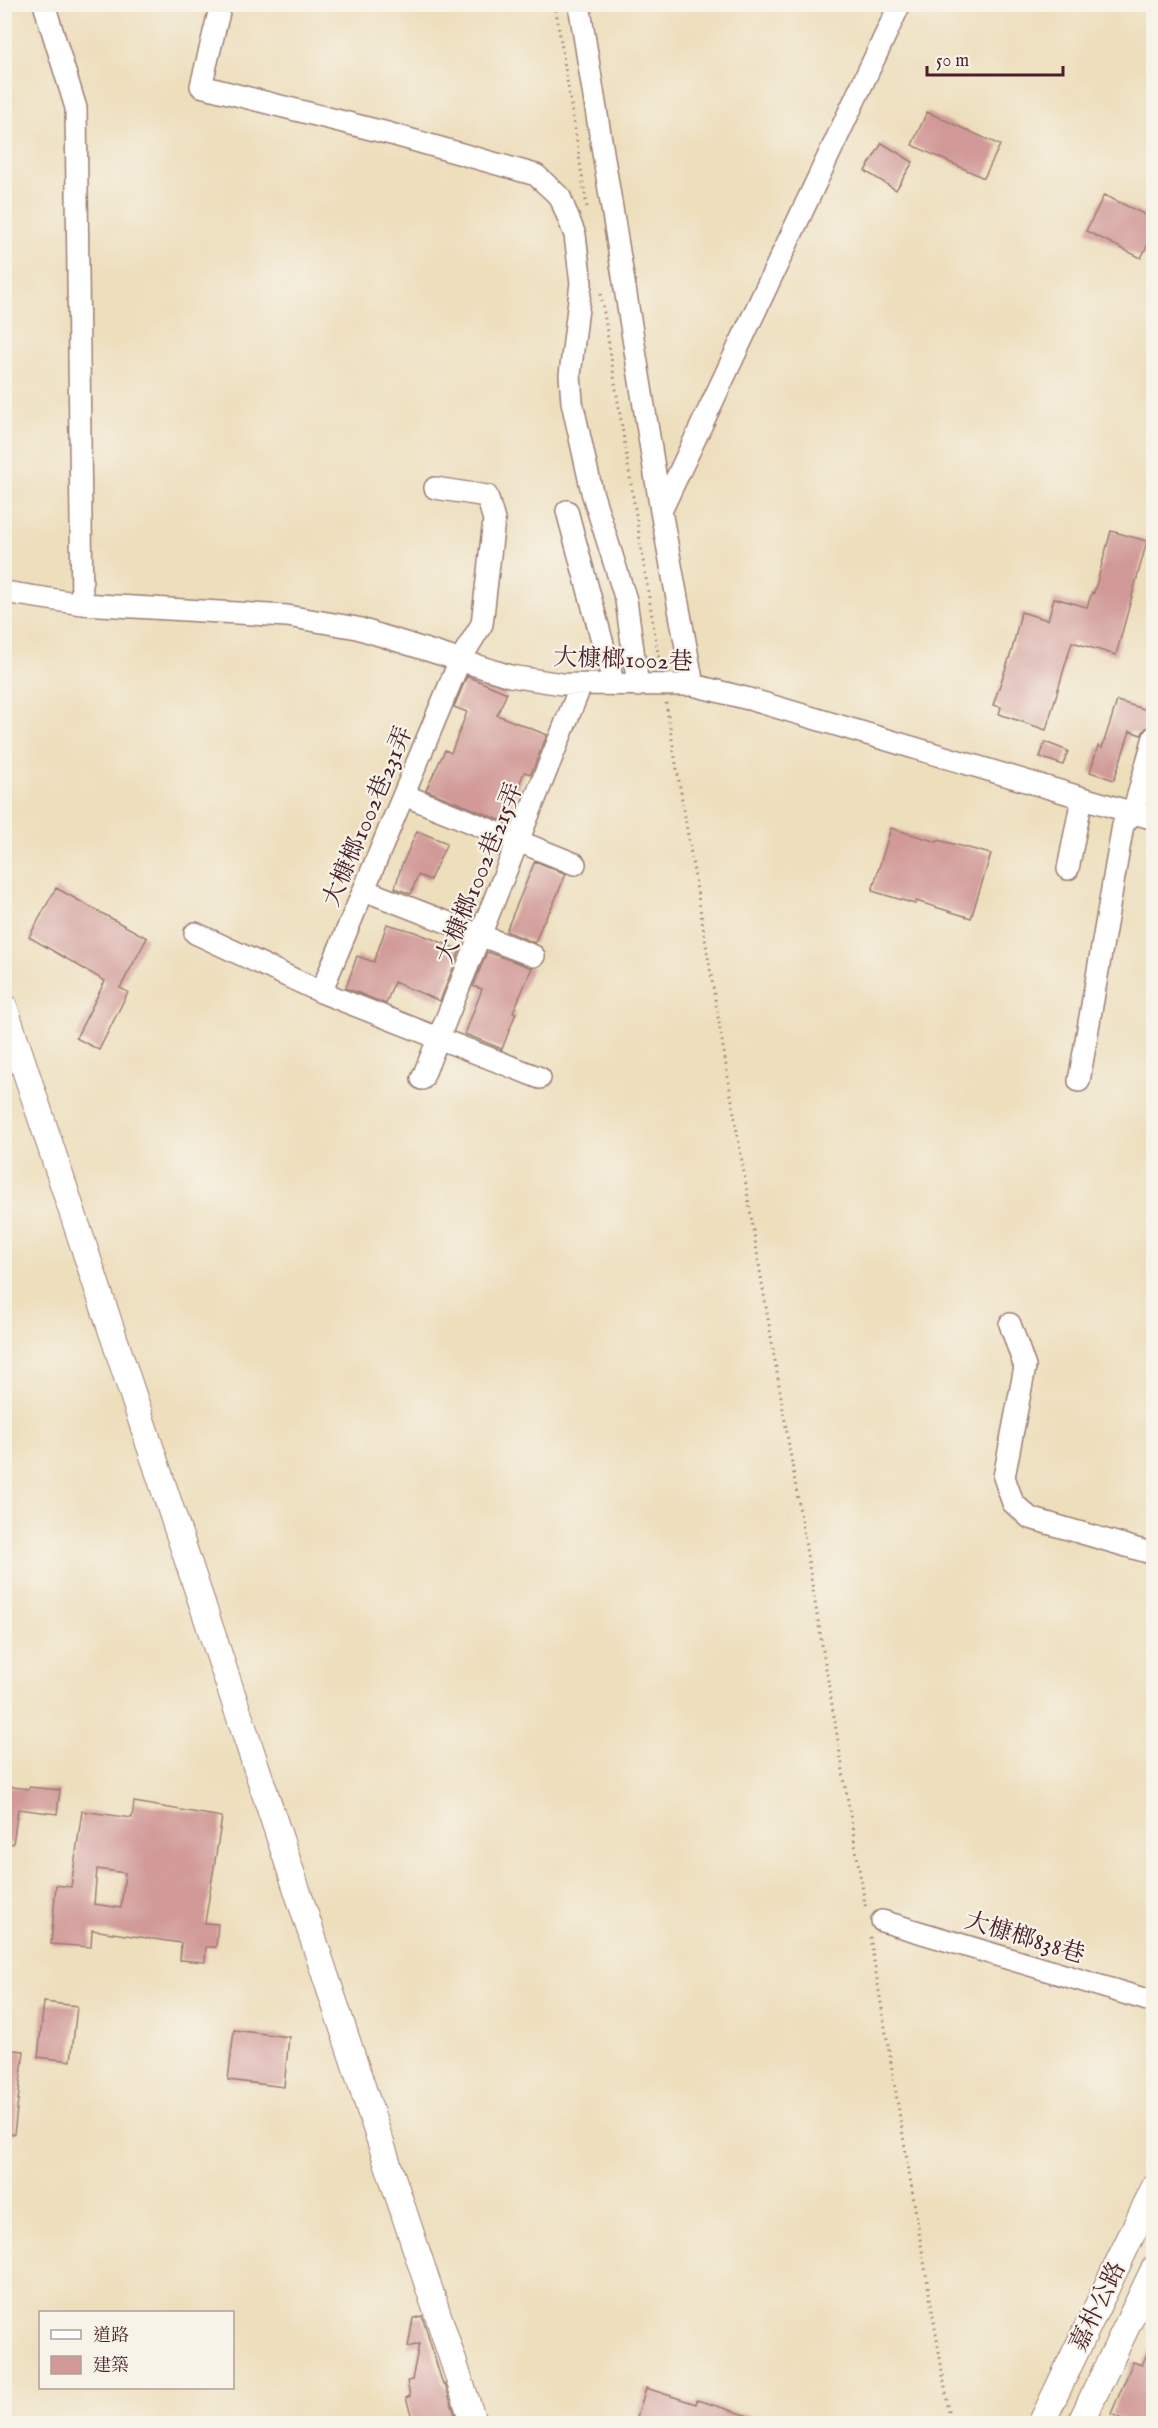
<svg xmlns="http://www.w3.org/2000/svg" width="1158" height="2428" font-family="'IM FELL English','Noto Serif TC',serif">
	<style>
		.building { fill: #d19a98; fill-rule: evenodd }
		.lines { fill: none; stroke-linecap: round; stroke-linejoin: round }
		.minor-casing { stroke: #9c7e74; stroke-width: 24 }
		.major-casing { stroke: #9c7e74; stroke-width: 28 }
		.path { stroke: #9c7e74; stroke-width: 3; stroke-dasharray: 1.5 4.5; stroke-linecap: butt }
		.minor { stroke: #fff; stroke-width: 21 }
		.major { stroke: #fff; stroke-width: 26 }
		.labels { text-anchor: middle; stroke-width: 4.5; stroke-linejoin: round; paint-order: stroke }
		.street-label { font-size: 24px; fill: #4a1f2b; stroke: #f7f3e8 }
	</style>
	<rect width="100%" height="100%" fill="#f7f3e8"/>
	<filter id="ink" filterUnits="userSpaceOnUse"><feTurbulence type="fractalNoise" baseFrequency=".0167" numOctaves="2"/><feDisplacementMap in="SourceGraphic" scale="12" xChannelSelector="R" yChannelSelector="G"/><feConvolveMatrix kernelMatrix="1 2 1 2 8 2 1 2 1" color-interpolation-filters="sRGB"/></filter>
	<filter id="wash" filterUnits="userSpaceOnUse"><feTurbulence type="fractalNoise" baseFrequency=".008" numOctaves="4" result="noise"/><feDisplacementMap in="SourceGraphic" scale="24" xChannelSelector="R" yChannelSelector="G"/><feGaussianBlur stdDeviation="1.35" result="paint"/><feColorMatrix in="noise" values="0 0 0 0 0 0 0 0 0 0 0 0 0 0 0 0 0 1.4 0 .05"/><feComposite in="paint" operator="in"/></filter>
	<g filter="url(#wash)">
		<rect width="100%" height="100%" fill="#eddebc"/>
		<g id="blocks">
			<!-- building -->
			<path class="building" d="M927 112 1000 145 984 178 912 145Z
				M882 143 913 162 896 190 865 171Z
				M1104 195 1154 219V232L1141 258 1086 231Z
				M1111 531 1147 541 1116 655 1072 642 1046 730 999 714 1001 707 993 705 1012 650 1021 612 1048 620 1054 598 1087 607 1092 592 1094 593Z
				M467 676 507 693 497 715 547 735 531 774 524 772 505 822 426 790 445 750 451 753 467 712 454 707Z
				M1117 701 1154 712V725L1146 728 1141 735 1130 731 1114 780 1090 772 1098 746 1102 748Z
				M1045 742 1068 751 1063 765 1040 757Z
				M891 828 937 842 938 840 991 854 971 918 916 901 915 904 872 891Z
				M417 831 447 843 430 880 418 875 411 894 395 888 401 867Z
				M535 861 566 874 552 907 543 922 535 943 506 931Z
				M56 888 147 938 120 988 128 992 99 1050 76 1038 105 981 29 937Z
				M387 924 415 932 460 950 440 1001 394 982 386 1004 346 988 357 956 374 962Z
				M487 952 532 968 513 1012 516 1013 502 1049 465 1034 482 989 473 986Z
				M4 1786 29 1789V1787L60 1790 57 1814 18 1809 13 1844 4 1843Z
				M134 1802 222 1817 205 1923 218 1924 216 1947H206L205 1962 180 1960 181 1943 92 1930 91 1947 51 1944 56 1885 71 1887 82 1811 132 1818ZM97 1869 125 1873 121 1908 94 1904Z
				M44 2002 77 2006 71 2061 38 2057Z
				M234 2030 289 2037 284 2087 228 2080Z
				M4 2049 24 2051 14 2134H4Z
				M422 2316 440 2375 443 2384H445L458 2424H414L406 2398 410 2396 407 2381 412 2380 419 2344 408 2347 413 2318Z
				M1154 2338V2424H1132L1111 2414 1133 2362 1142 2365Z
				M646 2388 696 2404 697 2400 762 2420V2424H635Z"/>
		</g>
	</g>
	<g filter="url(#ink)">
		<use href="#blocks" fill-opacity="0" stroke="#9c7e74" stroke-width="1.5"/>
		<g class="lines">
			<!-- minor casing -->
			<g class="minor-casing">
				<path id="minor" d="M44 4 76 108 82 604
					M221 4 201 86 391 134 536 175 560 197 575 235 581 283 570 375 572 402 592 492 626 600 638 686
					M579 4 661 511 693 685
					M567 511 614 685
					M661 511 900 4
					M4 592 82 604 287 616 357 628 510 676 562 684 693 685 749 699 1154 819
					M404 795 575 864
					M1068 869 1082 798
					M364 890 534 956
					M195 933 321 992 540 1078
					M321 992 460 660 482 624 494 520 487 496 435 488
					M422 1079 581 685
					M1079 1081 1123 825 1133 813 1154 737
					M1010 1324 1025 1367 1004 1477 1013 1503 1030 1518 1154 1554
					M882 1921 1154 2002"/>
			</g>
			<!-- major casing -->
			<g class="major-casing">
				<path id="major" d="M4 1006 474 2424
					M1041 2424 1154 2188
					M1080 2424 1154 2269"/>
			</g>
			<!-- path -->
			<path class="path" d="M555 4 587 207
				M601 294 660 667
				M666 703 866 1910
				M870 1937 951 2424"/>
			<!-- minor -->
			<use href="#minor" class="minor"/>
			<!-- major -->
			<use href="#major" class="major"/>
		</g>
	</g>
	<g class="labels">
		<!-- street labels -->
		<g class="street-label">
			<text transform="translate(623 659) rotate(2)" y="8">大槺榔1002巷</text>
			<text transform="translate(367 816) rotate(-67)" y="8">大槺榔1002巷231弄</text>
			<text transform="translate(479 873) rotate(-68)" y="8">大槺榔1002巷215弄</text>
			<text transform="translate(1025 1937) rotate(17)" y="8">大槺榔838巷</text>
			<text transform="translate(1097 2306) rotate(-64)" y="8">嘉朴公路</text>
		</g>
	</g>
	<!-- margin -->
	<rect width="1158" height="2428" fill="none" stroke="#f7f3e8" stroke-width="24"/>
	<!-- legend -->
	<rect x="39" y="2311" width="195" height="78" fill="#f7f3e8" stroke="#b29e9c" stroke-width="1.5"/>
	<rect x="51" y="2330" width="30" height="9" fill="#ffffff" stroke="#b29e9c" stroke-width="1.5"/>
	<text x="93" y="2341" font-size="18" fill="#4a1f2b">道路</text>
	<rect x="51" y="2356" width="30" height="18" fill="#d19a98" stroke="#b29e9c" stroke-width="1.5"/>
	<text x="93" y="2371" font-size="18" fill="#4a1f2b">建築</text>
	<!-- scale -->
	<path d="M927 66v9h136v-9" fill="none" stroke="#4a1f2b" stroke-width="3"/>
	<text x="936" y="66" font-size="18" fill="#4a1f2b" stroke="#f7f3e8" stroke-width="4.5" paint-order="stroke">50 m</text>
</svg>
